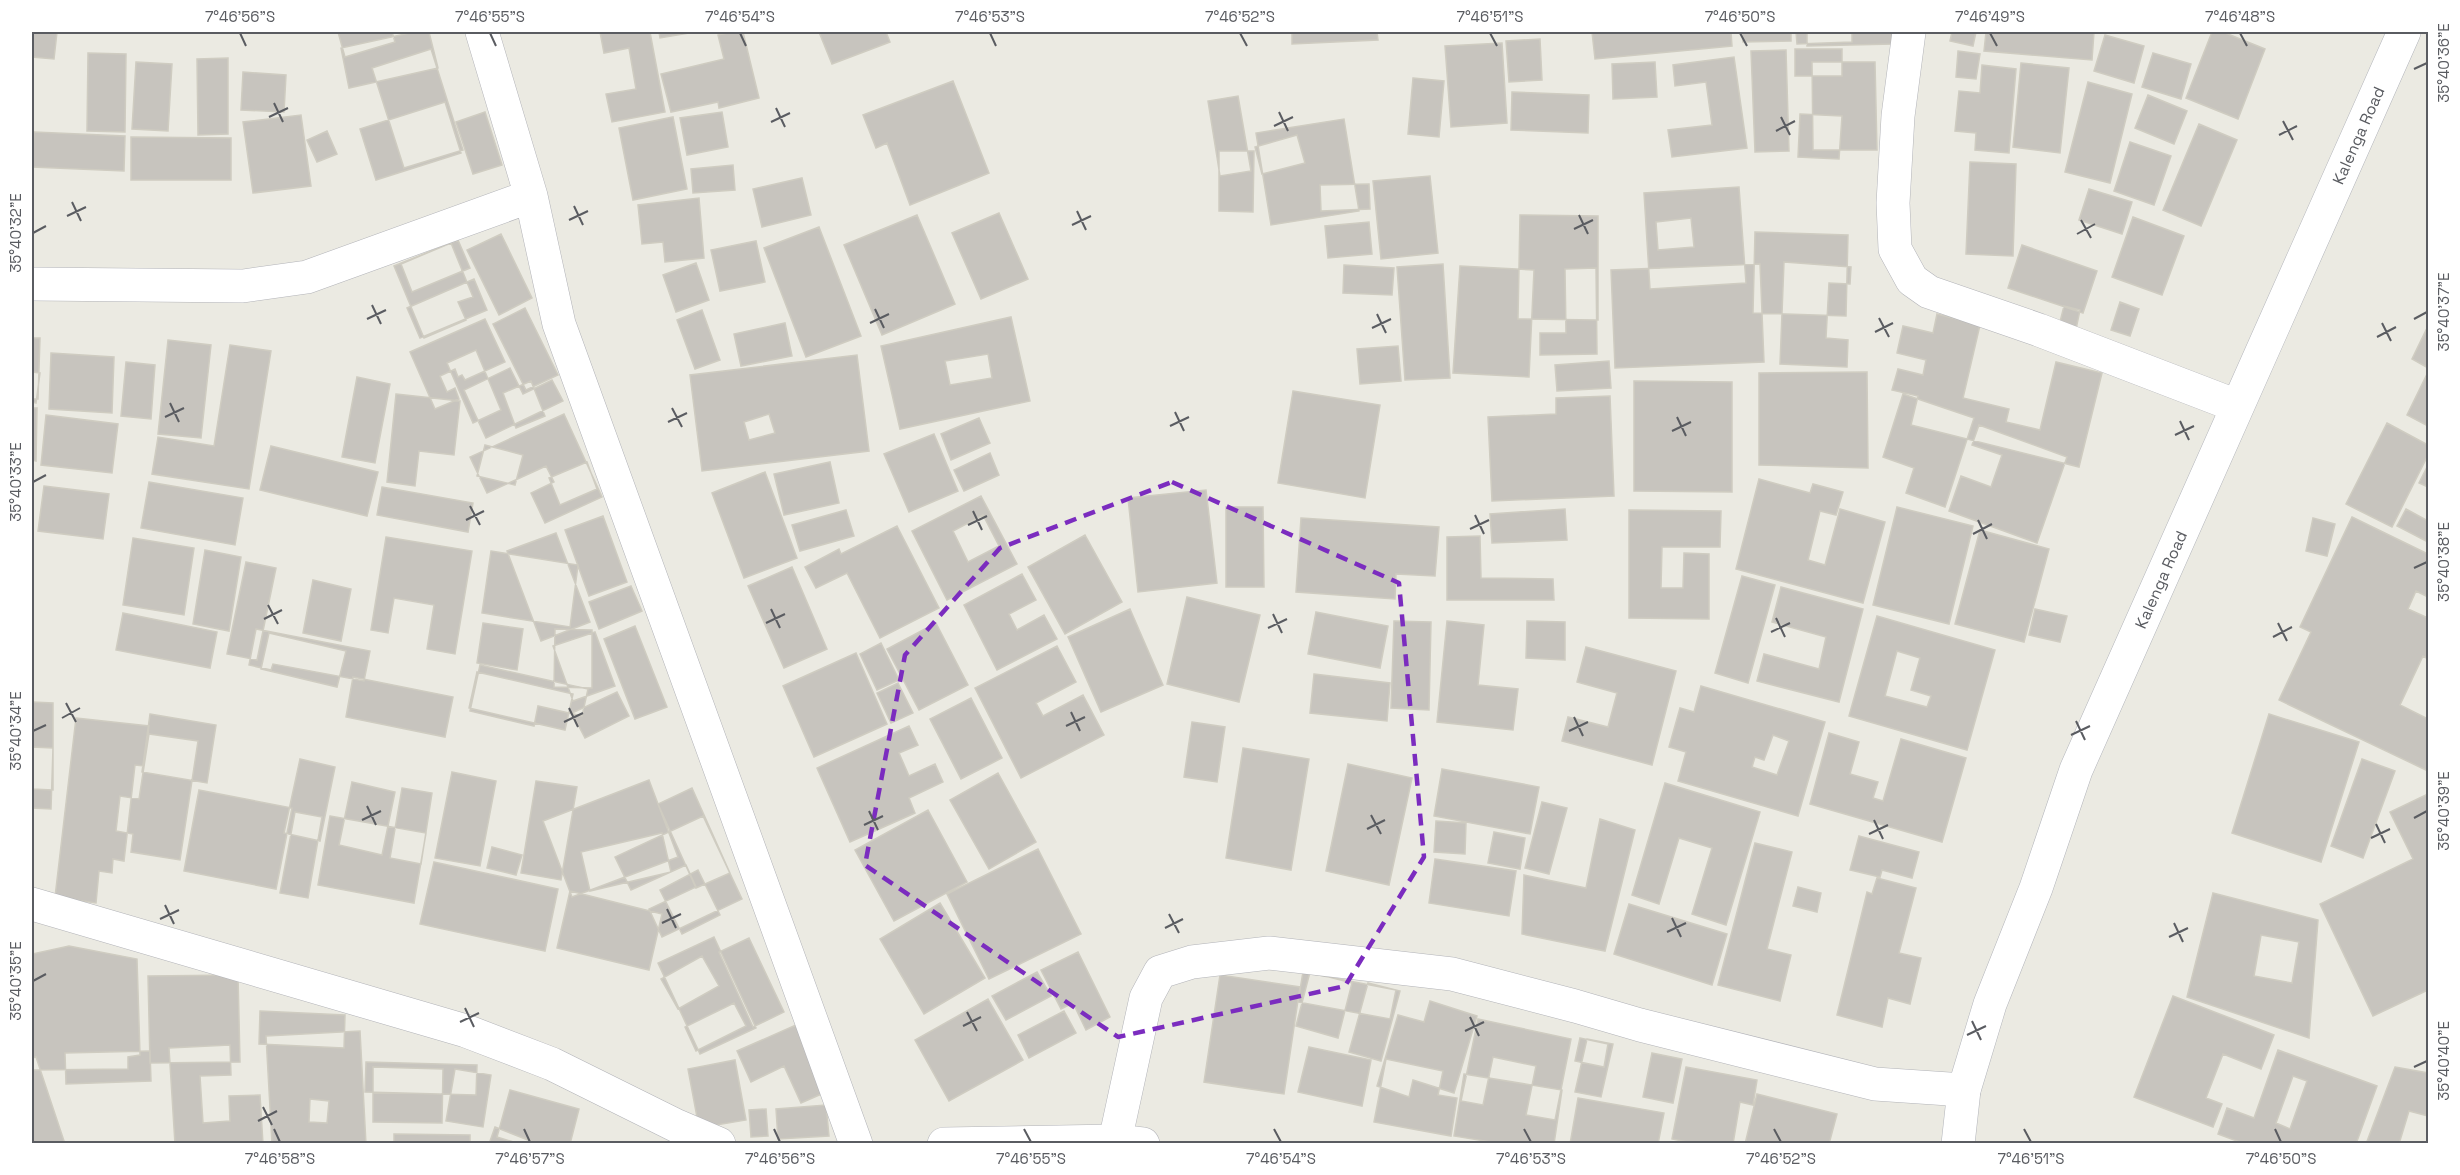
<svg xmlns="http://www.w3.org/2000/svg" width="2460" height="1175" font-family="'Space Grotesk',sans-serif">
	<style>
		.building { fill: #c7c4be; stroke: #cfccc1; stroke-width: 1.5; fill-rule: evenodd }
		.lines { fill: none; stroke-linecap: round; stroke-linejoin: round }
		.minor-casing { stroke: #b2b3b8; stroke-width: 34 }
		.secondary-casing { stroke: #b3b5bb; stroke-width: 34 }
		.minor { stroke: #fff; stroke-width: 33 }
		.secondary { stroke: #fff; stroke-width: 33 }
		.marked { fill: none; stroke: #7b2cbf; stroke-width: 4.5; stroke-dasharray: 12 8; stroke-linejoin: round }
		.ticks { fill: none; stroke: #5a5c61; stroke-width: 2 }
		.labels { text-anchor: middle; stroke-width: 5; stroke-linejoin: round; paint-order: stroke }
		.street-label { font-size: 16px; fill: #5a5c61; stroke: #fff }
		.neatline { fill: none; stroke: #5a5c61; stroke-width: 2 }
		.ticks-label { font-size: 15px; text-anchor: middle; fill: #5a5c61 }
	</style>
	<rect width="100%" height="100%" fill="#ebeae2"/>
	<!-- building -->
	<path class="building" d="M32 32H57L54 59 32 57Z
		M338 32H392L395 42 345 57Z
		M414 32H429L438 68 349 88 341 48Z
		M600 32H650L665 112 612 122 606 94 636 89 629 48 604 53Z
		M659 32H695L660 38Z
		M732 32H743L759 98 719 108 718 102 671 112 661 74 724 59 718 35Z
		M819 32H886L890 42 832 64Z
		M1292 32H1377L1378 40 1292 44Z
		M1592 32H1731L1732 46 1595 59Z
		M1742 32H1791V41L1743 42Z
		M1796 32H1852V42L1797 44Z
		M1807 32H1893V44L1807 46Z
		M1952 32H1976L1973 46 1950 41Z
		M1986 32H2094L2092 60 1984 51Z
		M2212 32H2223L2265 49 2238 119 2186 98Z
		M2105 35 2144 46 2134 83 2094 71Z
		M1540 39 1542 80 1509 82 1506 41Z
		M1502 43 1507 123 1451 127 1445 46Z
		M431 49 463 150 404 168 372 68Z
		M1795 49H1842V76H1795Z
		M1786 50 1789 151 1755 152 1751 51Z
		M1958 51 1980 54 1976 79 1956 77Z
		M88 53 126 54 125 132 87 131Z
		M2153 53 2191 64 2181 99 2142 87Z
		M1734 57 1747 148 1672 157 1668 130 1712 125 1706 82 1675 86 1673 65Z
		M228 58V134L198 135 197 59Z
		M136 62 172 64 168 131 132 129Z
		M1655 62 1657 97 1613 99 1612 64Z
		M1812 62H1875L1877 150H1813Z
		M2021 63 2069 68 2060 153 2013 147Z
		M1982 65 2016 69 2009 153 1975 150 1976 133 1955 131 1959 91 1980 93Z
		M243 72 286 75 284 112 241 110Z
		M1413 78 1444 81 1439 137 1408 134Z
		M953 81 989 173 910 205 887 143 876 148 863 115Z
		M2088 82 2132 94 2110 183 2065 172Z
		M1512 92 1589 95 1588 133 1511 130Z
		M2148 95 2187 111 2174 144 2135 128Z
		M1238 96 1251 171 1220 176 1208 101Z
		M445 102 461 153 376 180 360 129Z
		M485 112 502 165 473 174 456 122Z
		M722 112 728 147 687 155 680 118Z
		M1800 114 1842 116 1839 159 1798 157Z
		M301 115 311 186 253 193 243 122Z
		M673 117 687 189 633 200 619 128Z
		M1344 119 1359 211 1271 225 1256 133Z
		M2199 124 2237 140 2201 226 2163 210Z
		M327 131 337 154 317 162 307 140Z
		M34 132 125 136 124 171 32 167Z
		M1297 135 1305 163 1262 174 1255 147Z
		M131 137 231 138V180H131Z
		M2130 142 2171 156 2154 205 2114 191Z
		M1219 151H1254L1253 212 1219 211Z
		M1970 162 2016 164 2013 256 1966 254Z
		M733 165 735 190 693 193 691 169Z
		M1430 176 1438 253 1381 259 1373 181Z
		M802 178 811 215 762 227 753 189Z
		M1369 184 1370 209 1321 211 1320 185Z
		M1739 187 1746 283 1650 289 1644 193ZM1691 218 1694 247 1658 250 1656 222Z
		M2089 189 2132 202 2122 234 2079 220Z
		M699 198 704 258 665 262 663 242 642 244 638 205Z
		M999 213 1028 279 981 299 952 233Z
		M917 215 955 304 882 335 844 245Z
		M1520 215 1598 216V320L1518 319Z
		M2133 217 2184 236 2162 295 2112 277Z
		M1369 222 1372 254 1328 258 1325 226Z
		M819 227 861 336 806 357 764 248Z
		M1755 232 1848 235 1846 316 1753 313Z
		M501 234 532 298 499 315 467 250Z
		M458 240 470 268 412 292 401 264Z
		M756 241 765 282 720 291 711 250Z
		M451 243 473 297 458 302 466 320 424 338 394 266Z
		M2022 245 2097 271 2083 313 2008 288Z
		M1784 262 1851 267 1850 284 1829 283 1826 338 1848 340 1847 367 1780 364Z
		M696 263 709 300 676 312 663 275Z
		M1443 264 1450 378 1405 380 1397 267Z
		M1760 264 1764 362 1615 368 1611 270Z
		M1344 265 1394 268 1392 295 1343 293Z
		M1460 266 1534 270 1529 377 1453 373Z
		M1596 268 1597 354 1540 355V333H1566L1565 269Z
		M474 279 487 310 420 338 407 308Z
		M2120 302 2139 309 2130 336 2111 330Z
		M2064 306 2080 310 2075 334 2058 330Z
		M525 308 558 375 526 390 493 324Z
		M702 310 720 360 695 369 677 320Z
		M1937 314 1980 325 1963 398 2009 409 2006 422 2040 430 2056 362 2102 373 2079 467 1911 425 1918 396 1892 390 1898 369 1923 375 1926 360 1897 353 1903 326 1933 333Z
		M1011 317 1030 401 900 429 881 346ZM988 354 992 378 950 385 945 361Z
		M485 319 505 362 465 380 462 375 458 377 455 369 440 376 447 392 455 388 459 399 435 409 410 352Z
		M785 323 792 356 741 366 734 334Z
		M2426 330 2428 332V368L2412 359Z
		M32 338H40L38 399H32Z
		M168 340 211 345 201 438 158 434Z
		M230 345 271 351 249 489 152 474 158 437 214 446Z
		M1398 346 1401 381 1360 384 1357 349Z
		M476 350 501 410 473 423 447 363Z
		M51 353 114 357 112 413 49 409Z
		M857 355 869 451 702 471 690 375ZM769 414 775 433 749 440 744 422Z
		M1609 361 1611 388 1557 391 1555 365Z
		M126 362 155 365 151 419 121 416Z
		M510 368 523 394 552 380 563 401 486 438 464 390Z
		M32 372 40 373 36 403 32 402Z
		M1867 372 1868 468 1759 465V373Z
		M2428 372V426L2407 415Z
		M357 377 390 384 375 463 342 457Z
		M531 381 545 416 516 428 503 393Z
		M1634 381 1732 382V492L1634 491Z
		M1293 391 1380 405 1365 498 1278 483Z
		M396 394 460 401 454 455 419 451 415 486 387 482Z
		M1903 394 1974 418 1945 507 1906 493 1914 468 1883 457Z
		M1610 396 1614 496 1492 501 1488 417 1556 414V398Z
		M32 408H37L36 461 32 460Z
		M564 414 602 497 545 523 531 493 554 482 546 466 487 493 470 457Z
		M46 415 118 424 112 473 41 465Z
		M979 418 990 443 951 460 941 434Z
		M2387 423 2428 445V455L2392 527 2346 504Z
		M1979 425 2067 457 2037 543 1949 511 1961 476 1991 487 2002 455 1972 445Z
		M934 434 958 491 909 512 884 454Z
		M485 445 523 455 515 485 477 476Z
		M271 446 378 472 367 516 260 490Z
		M990 453 999 475 964 491 954 470Z
		M587 462 597 489 560 505 549 478Z
		M830 462 839 503 784 515 774 474Z
		M2428 465V487L2419 483Z
		M765 472 797 558 744 578 712 493Z
		M32 477H33V568H32Z
		M1759 479 1810 493 1813 484 1843 492 1836 515 1820 511 1808 560 1825 565 1840 509 1885 522 1863 603 1736 569Z
		M149 482 243 498 235 545 141 528Z
		M44 486 109 494 103 539 38 531Z
		M382 487 473 503 468 532 377 515Z
		M1206 490 1217 583 1138 592 1128 498Z
		M981 496 1017 564 947 600 912 531ZM983 515 999 546 968 562 953 531Z
		M1226 507H1263L1264 587H1226Z
		M1897 507 1973 526 1949 624 1873 605Z
		M1565 509 1567 540 1492 543 1490 514Z
		M2406 509 2428 521V542L2397 526Z
		M846 510 854 536 800 551 792 525Z
		M1629 510 1721 511 1720 547H1662L1661 588H1683L1684 553 1709 554V619L1629 618Z
		M603 516 627 582 589 596 565 530Z
		M2352 517 2428 554V597L2416 591 2408 609 2428 618V659L2423 656 2400 705 2428 719V771L2279 700 2311 632 2300 627Z
		M1301 518 1439 527 1435 576 1396 574 1395 599 1296 592Z
		M2313 518 2335 524 2327 556 2306 551Z
		M897 526 939 608 880 638 847 573 816 588 805 567 839 549 841 554Z
		M1980 530 2049 549 2024 642 1955 624Z
		M556 533 590 622 541 641 507 551Z
		M1085 535 1122 602 1065 634 1028 567Z
		M1480 536 1481 578 1553 579 1554 600H1447V537Z
		M386 537 472 551 455 654 427 649 434 605 394 598 388 633 371 630Z
		M133 538 194 548 184 615 123 605Z
		M205 550 241 557 229 631 193 624Z
		M491 551 578 565 570 627 482 613Z
		M246 562 276 568 257 660 227 654Z
		M792 567 827 649 784 668 748 586Z
		M1022 574 1036 600 1009 614 1017 630 1044 615 1057 639 997 670 964 605Z
		M1742 576 1775 585 1748 683 1715 673Z
		M313 580 351 589 341 641 303 633Z
		M631 586 642 611 599 629 589 602Z
		M1781 587 1863 609 1839 702 1757 681 1764 654 1819 669 1826 637 1772 622Z
		M1187 597 1260 615 1239 702 1167 684Z
		M1130 609 1163 685 1101 712 1068 637Z
		M2035 609 2067 616 2060 642 2029 635Z
		M1316 612 1388 626 1380 668 1308 654Z
		M123 613 217 632 210 668 116 650Z
		M1877 616 1995 650 1967 750 1849 716ZM1897 651 1920 658 1911 690 1931 696 1927 707 1885 696Z
		M1394 621 1431 622 1429 710 1391 708Z
		M1447 621 1484 625 1478 685 1518 689 1513 730 1437 722Z
		M1527 621 1565 622V660L1526 658Z
		M483 623 523 629 517 670 477 663Z
		M936 623 968 685 919 710 887 649Z
		M635 626 667 707 635 719 604 639Z
		M256 629 370 651 364 681 273 664 271 670 249 665Z
		M555 629 592 630V688L554 687Z
		M595 632 615 686 573 701 553 646Z
		M269 633 346 651 337 687 261 669Z
		M881 643 899 680 877 690 860 654Z
		M1057 646 1076 682 1036 703 1043 716 1083 695 1104 735 1021 778 975 688Z
		M1586 647 1676 671 1652 765 1562 741 1568 717 1608 727 1617 693 1577 682Z
		M856 653 887 724 814 757 783 686Z
		M480 665 588 689 582 716 538 706 534 726 470 711Z
		M477 672 573 694 565 730 469 708Z
		M1314 674 1390 683 1387 721 1310 713Z
		M353 677 453 697 445 737 346 717Z
		M898 683 913 713 891 723 877 693Z
		M1701 686 1825 722 1798 816 1678 781 1686 752 1669 747 1680 708 1694 712ZM1773 735 1789 741 1777 775 1752 767 1755 757 1764 760Z
		M617 692 629 716 585 738 572 713Z
		M971 698 1002 758 961 779 930 719Z
		M32 702 53 703V790L32 789Z
		M150 714 216 725 207 783 142 772Z
		M2269 714 2359 742 2321 862 2232 833Z
		M76 718 149 726 144 766 135 765 124 861 113 859 112 873 99 871 96 903 55 897Z
		M1192 722 1225 727 1217 782 1184 777Z
		M909 726 918 745 899 753 909 776 935 764 943 782 909 798 915 813 850 842 817 768Z
		M1829 733 1859 742 1850 774 1878 782 1873 798 1883 801 1901 739 1966 758 1942 842 1810 804Z
		M149 734 198 741 180 860 131 852 133 834 116 831 120 796 139 799Z
		M32 747 53 748 51 809 32 808Z
		M1243 748 1309 759 1291 870 1226 858Z
		M300 759 335 767 320 841 284 833Z
		M2362 759 2395 771 2363 858 2331 846Z
		M1348 764 1412 778 1389 885 1326 871Z
		M1442 769 1539 787 1530 834 1434 816Z
		M452 772 496 781 480 866 435 858Z
		M998 773 1036 842 989 869 950 800Z
		M649 780 678 857 572 897 543 821Z
		M536 781 577 787 561 880 521 873Z
		M352 782 395 792 382 855 339 845Z
		M1665 783 1760 812 1726 925 1692 914 1712 848 1679 838 1659 904 1632 895Z
		M402 788 432 793 421 864 390 858Z
		M692 788 730 873 696 888 658 804Z
		M199 790 292 808 276 889 184 871Z
		M2428 794V990L2373 1016 2320 904 2413 859 2390 812Z
		M1542 802 1567 808 1549 874 1525 868Z
		M928 810 967 882 894 921 855 850Z
		M295 812 322 817 308 898 280 893Z
		M330 816 426 833 414 903 318 885Z
		M703 816 742 899 662 937 649 909 696 887 686 865 631 890 615 857Z
		M1600 819 1635 830 1605 951 1522 934 1524 875 1586 888Z
		M1436 821 1466 823 1465 854 1434 852Z
		M1494 832 1525 838 1520 869 1488 863Z
		M662 833 671 872 590 891 581 852Z
		M1859 836 1919 852 1912 878 1882 870 1880 877 1850 870Z
		M1755 843 1792 852 1767 949 1791 955 1780 1001 1718 985Z
		M492 847 522 855 516 875 487 868Z
		M1038 849 1081 934 989 979 947 894Z
		M1435 859 1516 871 1509 916 1429 903Z
		M434 862 558 889 545 951 420 924Z
		M698 870 720 915 682 934 660 890Z
		M1877 878 1916 888 1899 953 1921 958 1910 1004 1888 998 1882 1027 1837 1015 1867 892 1872 894Z
		M1798 887 1821 893 1817 912 1793 906Z
		M570 891 662 914 649 970 557 948Z
		M2213 893 2318 920 2309 1038 2187 997ZM2261 935 2299 942 2292 983 2254 976Z
		M940 903 985 978 924 1014 880 939Z
		M1629 904 1727 934 1712 985 1614 954Z
		M714 937 756 1028 700 1054 658 963Z
		M749 938 784 1012 753 1027 719 952Z
		M69 946 137 959 140 1055 128 1057V1069L32 1070V954Z
		M1078 952 1110 1017 1086 1030 1073 1003 1061 1009 1041 970Z
		M702 956 719 986 678 1009 661 979Z
		M1037 972 1051 996 1006 1020 992 996Z
		M1303 972 1396 990 1390 1019 1298 1002Z
		M1310 972 1352 983 1338 1038 1296 1026Z
		M238 975 240 1062 150 1063 148 976Z
		M1220 975 1300 987 1284 1094 1204 1082Z
		M1368 983 1400 991 1381 1061 1349 1052Z
		M2173 996 2274 1035 2261 1069 2223 1054 2206 1098 2222 1104 2213 1127 2134 1097Z
		M988 999 1023 1060 949 1101 915 1040Z
		M1430 1001 1477 1016 1454 1093 1413 1080 1409 1097 1377 1086 1398 1015 1424 1022Z
		M734 1003 746 1026 696 1051 685 1027Z
		M260 1011 345 1015 344 1048 259 1044Z
		M1064 1011 1076 1033 1029 1058 1018 1035Z
		M1478 1019 1571 1039 1555 1120 1526 1115 1536 1066 1493 1057 1483 1105 1461 1101Z
		M796 1025 826 1092 801 1103 784 1066 751 1082 737 1051Z
		M360 1031 366 1144H272L266 1036ZM310 1099 329 1101 327 1123 309 1122Z
		M1580 1038 1608 1044 1604 1067 1575 1061Z
		M1587 1039 1613 1044 1601 1097 1575 1092Z
		M230 1045 231 1075 200 1076 203 1123 230 1121 229 1096 260 1095 263 1144H175L169 1048Z
		M1309 1047 1371 1060 1362 1106 1298 1092Z
		M2278 1050 2377 1086 2356 1144H2245L2218 1134 2227 1108 2254 1118ZM2293 1076 2307 1081 2290 1129 2276 1123Z
		M150 1051 151 1081 66 1084 65 1053Z
		M1652 1053 1682 1059 1673 1103 1643 1097Z
		M36 1057 65 1144H32V1058Z
		M1386 1059 1443 1071 1438 1095 1457 1098 1451 1136 1374 1122Z
		M735 1060 746 1120 699 1128 688 1069Z
		M366 1062 477 1065 476 1095 365 1092Z
		M373 1067 443 1069 442 1123 373 1122Z
		M1686 1067 1757 1080 1753 1105 1740 1102 1733 1144H1697L1672 1139Z
		M2395 1067 2428 1073V1116L2409 1111 2399 1144H2366Z
		M455 1069 491 1075 483 1127 446 1121Z
		M1464 1074 1562 1090 1554 1144H1503L1454 1136Z
		M510 1090 579 1109 570 1144H520L497 1137Z
		M1757 1094 1837 1114 1829 1144H1745Z
		M1578 1098 1664 1113 1658 1144H1570Z
		M826 1105 829 1136 778 1139 776 1109Z
		M766 1109 768 1136 751 1137 749 1110Z
		M495 1127 538 1144H489Z
		M394 1134 470 1135V1144H394Z"/>
	<g class="lines">
		<!-- minor casing -->
		<g class="minor-casing">
			<path id="minor" d="M482 32 531 196 559 324 856 1144
				M1909 32 1898 116 1893 203 1895 249 1912 280 1929 292 2039 330 2237 406
				M32 284 243 286 307 277 531 196
				M32 904 466 1031 552 1064 677 1126 719 1144
				M1115 1141 1146 998 1160 972 1192 962 1269 953 1452 974 1575 1006 1640 1025 1875 1084 1964 1090
				M944 1144 1115 1141 1143 1144"/>
		</g>
		<!-- secondary casing -->
		<g class="secondary-casing">
			<g id="secondary">
				<path id="s1" d="M1958 1144 1964 1090 1990 1004 2036 888 2076 770 2404 32"/>
			</g>
		</g>
		<!-- minor -->
		<use href="#minor" class="minor"/>
		<!-- secondary -->
		<use href="#secondary" class="secondary"/>
	</g>
	<!-- marked area -->
	<path class="marked" d="M1172 482 1399 583 1424 857 1345 986 1118 1037 865 865 905 655 1000 548Z"/>
	<!-- ticks -->
	<path class="ticks" d="M240 33 246 46M490 33 496 46M740 33 746 46M990 33 996 46M1240 33 1247 46M1490 33 1497 46M1740 33 1747 46M1990 33 1997 46M2240 33 2247 46M2414 69 2427 63M274 103 283 122M776 108 785 127M1279 112 1288 131M269 117 288 108M1781 117 1790 135M2283 121 2293 140M771 122 790 113M1274 126 1293 117M1776 131 1795 121M2279 135 2297 126M72 202 81 221M574 206 583 225M1077 211 1086 230M1579 215 1588 234M67 216 86 207M569 220 588 211M2081 220 2091 238M1072 225 1091 216M1574 229 1593 220M33 233 46 226M2077 234 2095 224M372 305 381 324M875 309 884 328M1377 314 1386 333M1879 318 1889 337M367 319 386 310M2414 319 2427 312M870 323 889 314M2382 323 2391 341M1372 328 1391 319M1875 332 1893 323M2377 337 2396 327M170 403 179 422M672 408 682 427M1175 412 1184 431M165 417 184 408M1677 417 1686 436M2180 421 2189 440M668 422 687 413M1170 426 1189 417M1672 431 1691 422M2175 435 2194 426M33 482 46 475M470 506 480 525M973 511 982 530M1475 515 1484 534M466 520 484 511M1978 520 1987 539M968 525 987 516M1470 529 1489 520M1973 534 1992 524M2414 568 2427 562M268 605 278 624M771 609 780 628M1273 614 1282 633M1776 618 1785 637M264 619 282 610M766 623 785 614M2278 623 2287 641M1268 628 1287 619M1771 632 1790 623M2273 637 2292 627M66 703 76 722M569 708 578 727M1071 712 1080 731M1574 717 1583 736M62 718 80 708M2076 721 2085 740M564 722 583 713M1066 726 1085 717M33 731 46 725M1569 731 1588 722M2071 735 2090 726M367 806 376 825M869 811 878 830M1371 815 1381 834M2414 818 2427 811M362 820 381 811M1874 820 1883 839M2376 824 2385 843M864 825 883 816M1367 829 1385 820M1869 834 1888 825M2371 838 2390 829M165 905 174 924M667 909 676 928M1169 914 1179 933M1672 918 1681 937M160 919 179 910M662 923 681 914M2174 923 2183 942M1165 928 1183 919M1667 932 1686 923M2169 937 2188 928M33 981 46 974M465 1008 474 1027M967 1012 977 1031M1470 1017 1479 1036M1972 1021 1981 1040M460 1022 479 1013M963 1026 981 1017M1465 1031 1484 1022M1967 1035 1986 1026M2414 1067 2427 1061M263 1107 272 1125M258 1121 277 1111M274 1129 280 1142M524 1129 530 1142M774 1129 780 1142M1024 1129 1031 1142M1274 1129 1281 1142M1524 1129 1531 1142M1774 1129 1781 1142M2024 1129 2031 1142M2275 1129 2281 1142"/>
	<g class="labels">
		<!-- street labels -->
		<g class="street-label">
			<text dy="6" stroke="none"><textPath href="#s1" startOffset="1088">Kalenga Road</textPath></text>
			<text dy="6" stroke="none"><textPath href="#s1" startOffset="602">Kalenga Road</textPath></text>
		</g>
	</g>
	<!-- border -->
	<rect width="2460" height="1175" fill="none" stroke="#ffffff" stroke-width="66"/>
	<rect x="33" y="33" width="2394" height="1109" class="neatline"/>
	<g class="ticks-label">
		<text x="240" y="22">7°46'56"S</text>
		<text x="490" y="22">7°46'55"S</text>
		<text x="740" y="22">7°46'54"S</text>
		<text x="990" y="22">7°46'53"S</text>
		<text x="1240" y="22">7°46'52"S</text>
		<text x="1490" y="22">7°46'51"S</text>
		<text x="1740" y="22">7°46'50"S</text>
		<text x="1990" y="22">7°46'49"S</text>
		<text x="2240" y="22">7°46'48"S</text>
		<text transform="translate(2444 63) rotate(-90)" y="5">35°40'36"E</text>
		<text transform="translate(16 233) rotate(-90)" y="5">35°40'32"E</text>
		<text transform="translate(2444 312) rotate(-90)" y="5">35°40'37"E</text>
		<text transform="translate(16 482) rotate(-90)" y="5">35°40'33"E</text>
		<text transform="translate(2444 562) rotate(-90)" y="5">35°40'38"E</text>
		<text transform="translate(16 731) rotate(-90)" y="5">35°40'34"E</text>
		<text transform="translate(2444 811) rotate(-90)" y="5">35°40'39"E</text>
		<text transform="translate(16 981) rotate(-90)" y="5">35°40'35"E</text>
		<text transform="translate(2444 1061) rotate(-90)" y="5">35°40'40"E</text>
		<text x="280" y="1164">7°46'58"S</text>
		<text x="530" y="1164">7°46'57"S</text>
		<text x="780" y="1164">7°46'56"S</text>
		<text x="1031" y="1164">7°46'55"S</text>
		<text x="1281" y="1164">7°46'54"S</text>
		<text x="1531" y="1164">7°46'53"S</text>
		<text x="1781" y="1164">7°46'52"S</text>
		<text x="2031" y="1164">7°46'51"S</text>
		<text x="2281" y="1164">7°46'50"S</text>
	</g>
</svg>
